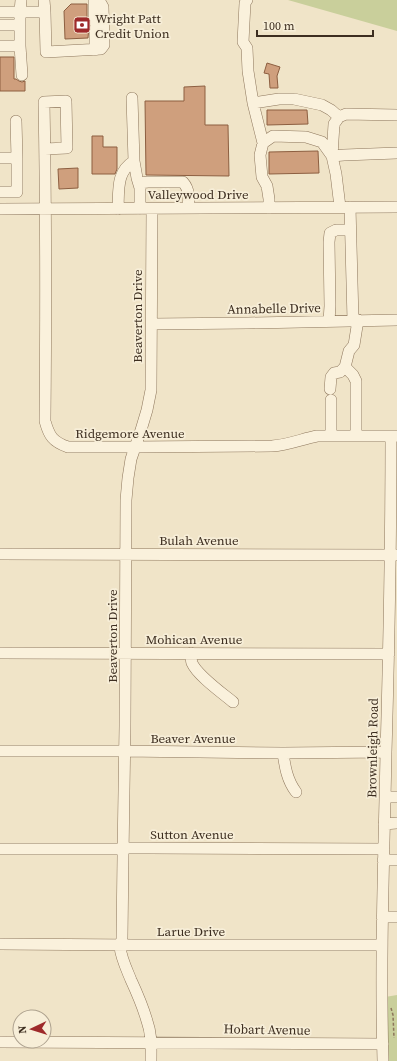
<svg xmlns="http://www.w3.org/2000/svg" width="397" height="1061" font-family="'Source Serif 4',serif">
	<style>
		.green { fill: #c9cf9b }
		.building { fill: #cf9f7d; stroke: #8d5f41 }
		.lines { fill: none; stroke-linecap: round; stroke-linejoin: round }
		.minor-casing { stroke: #8d765c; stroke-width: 12 }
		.path { stroke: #8d765c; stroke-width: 1.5; stroke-dasharray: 3 2; stroke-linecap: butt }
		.minor { stroke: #faf1dc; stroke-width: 11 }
		.labels { text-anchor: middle; stroke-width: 3.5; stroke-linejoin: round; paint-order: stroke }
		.poi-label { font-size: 13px; fill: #3d2e20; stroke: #f7eed8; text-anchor: start }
		.street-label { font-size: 13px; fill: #3d2e20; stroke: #f7eed8 }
	</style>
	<rect width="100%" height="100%" fill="#f0e4c8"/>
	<!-- green -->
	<path class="green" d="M288 0H397V31Z
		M397 995V1061H388L385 997Z"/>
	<!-- building -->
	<path class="building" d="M71 4H87V21L89 26 88 38 65 39 64 11Z
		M0 57H14V79H16L19 81 22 82 25 81V91H0Z
		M267 63 280 67 277 76 278 88H270L269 74 264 73Z
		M205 86V125H228L229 176 146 175 145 101H184V87Z
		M267 110H307L308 124 267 125Z
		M92 136H103V147H117V169L115 174H92Z
		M318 151 319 173 269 174V152Z
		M78 168V188L59 189 58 169Z"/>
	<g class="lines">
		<!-- minor casing -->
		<g class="minor-casing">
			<path id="minor" d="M44 0 45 12
				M94 0V21
				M247 0 245 3 243 42 247 48 248 71 253 103 263 143
				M0 12H20L21 0
				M0 25H20
				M95 29V50
				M0 46H20V12H45L46 52 101 49 104 45 103 7 99 0
				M20 46 22 75
				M132 98 134 161 137 178 140 188V209
				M253 103 279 99H294L322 105 331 110 339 117
				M397 115 346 114 339 117 334 124 332 156 344 155 397 153
				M45 149 67 148 66 101 44 102C46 208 46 315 45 421 49 436 53 442 68 447H135L272 446C288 445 302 439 317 436H397
				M0 158H17L16 121
				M139 183 148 182H183C190 190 189 199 188 208
				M0 192H17V158
				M350 207 353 320
				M269 208V199L267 186 262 177 260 155 263 143 273 136 306 137 322 142 332 156 336 174 340 207
				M0 209 397 207
				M118 209C119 190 116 172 134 161
				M329 321 330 306 329 242 330 233 336 230H350
				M152 324 248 323 397 320
				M345 367 353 375 356 381V436
				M330 389 331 377 334 373 340 372 345 367 349 351 354 345 358 320
				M331 400V436
				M0 554 397 555
				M0 653 389 654
				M191 653C191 656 191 660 192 663 197 675 222 693 233 702
				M0 751H124L283 753 386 752
				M283 753C285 767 287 780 296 792
				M385 797H397
				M384 824 397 823
				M0 849H123L125 848H149L384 849
				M383 860H397
				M382 917H397
				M0 944 134 945H381
				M0 1042 383 1044
				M151 1061C151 1047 152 1035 147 1021 143 1007 137 993 131 980 127 970 121 958 120 947 120 944 122 942 122 938L123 856 125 726 126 500 128 478 131 459 141 430 147 410 151 390 152 209
				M383 1061C380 958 384 856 386 753 389 647 391 542 391 436"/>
		</g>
		<!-- path -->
		<path class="path" d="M391 1008 393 1015 394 1038"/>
		<!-- minor -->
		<use href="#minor" class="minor"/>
	</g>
	<!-- icons -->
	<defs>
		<g id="bank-square" transform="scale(0.9)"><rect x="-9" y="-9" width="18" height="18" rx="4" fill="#9e2a2b" stroke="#f7eed8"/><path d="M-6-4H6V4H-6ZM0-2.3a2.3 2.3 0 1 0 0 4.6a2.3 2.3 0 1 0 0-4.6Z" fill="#fff"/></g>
	</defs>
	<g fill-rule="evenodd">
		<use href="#bank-square" x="82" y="25"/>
	</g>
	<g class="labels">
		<!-- poi labels -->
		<g class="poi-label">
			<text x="95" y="23">Wright Patt<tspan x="95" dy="15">Credit Union</tspan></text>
		</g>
		<!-- street labels -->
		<g class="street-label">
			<text x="198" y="199">Valleywood Drive</text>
			<text transform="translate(274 308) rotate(-1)" y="5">Annabelle Drive</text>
			<text transform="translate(137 316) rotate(-90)" y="5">Beaverton Drive</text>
			<text x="130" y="438">Ridgemore Avenue</text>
			<text x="199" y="545">Bulah Avenue</text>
			<text transform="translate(112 636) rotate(-90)" y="5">Beaverton Drive</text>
			<text x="194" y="644">Mohican Avenue</text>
			<text x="193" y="743">Beaver Avenue</text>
			<text transform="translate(372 748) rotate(-89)" y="5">Brownleigh Road</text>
			<text x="192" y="839">Sutton Avenue</text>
			<text x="191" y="936">Larue Drive</text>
			<text transform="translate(267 1029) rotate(1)" y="5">Hobart Avenue</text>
		</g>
	</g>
	<!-- north arrow -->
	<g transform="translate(32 1029) rotate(266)"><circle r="19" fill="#f7eed8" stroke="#ada18e"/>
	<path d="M0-3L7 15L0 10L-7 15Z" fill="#9e2a2b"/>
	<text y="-6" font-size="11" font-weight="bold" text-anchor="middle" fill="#3d2e20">N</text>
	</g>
	<!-- scale -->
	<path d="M257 30v6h116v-6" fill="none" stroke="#3d2e20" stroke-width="2"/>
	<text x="263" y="30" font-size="12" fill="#3d2e20" stroke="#f7eed8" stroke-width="3" paint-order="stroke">100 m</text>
</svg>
